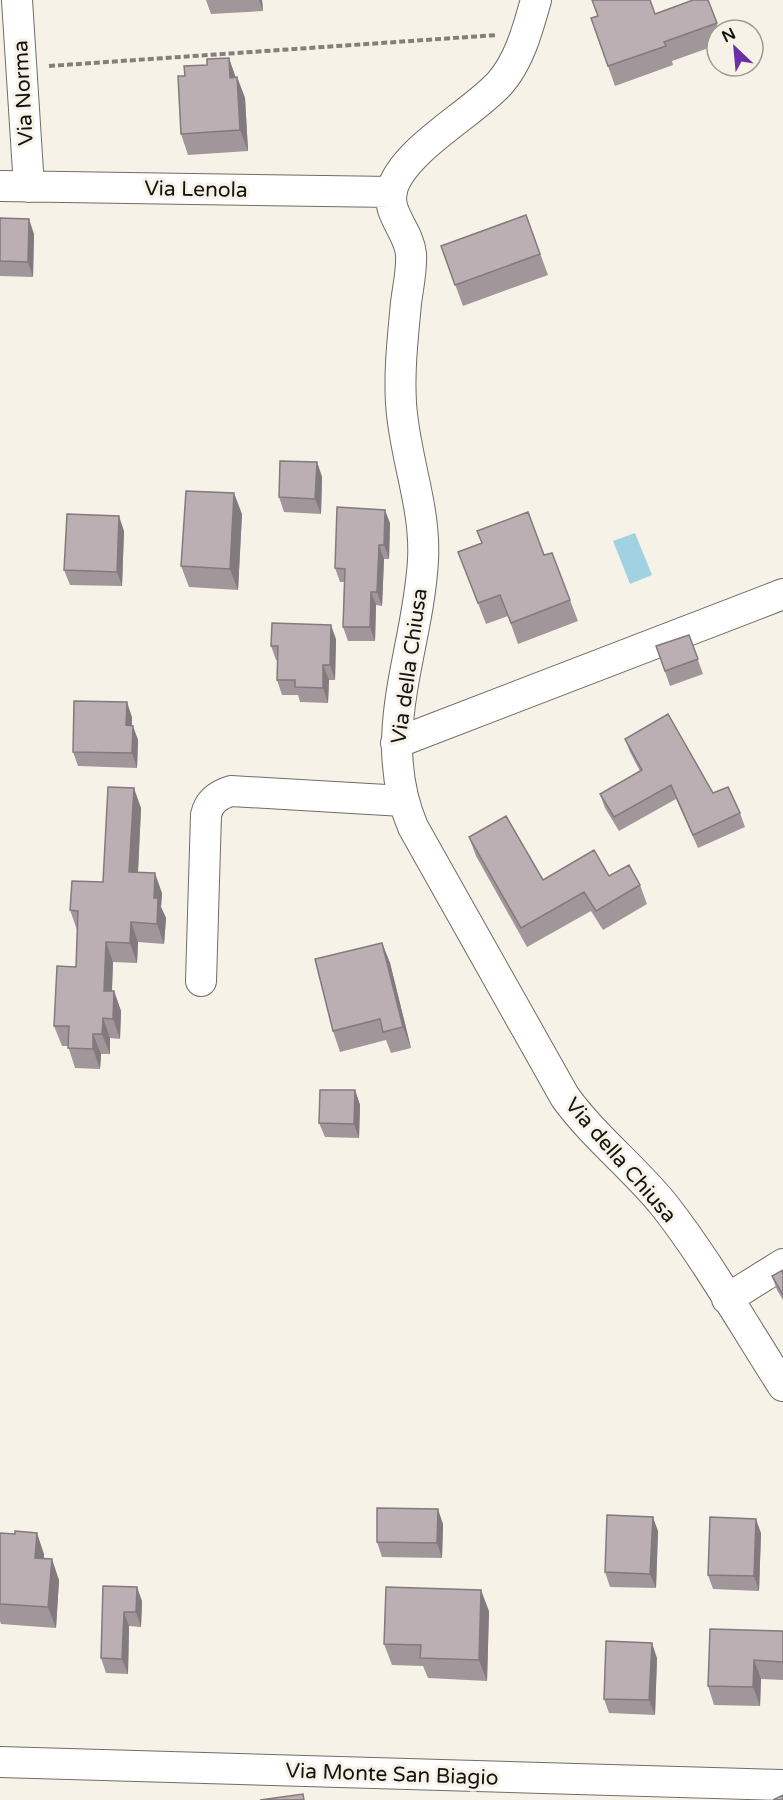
<svg xmlns="http://www.w3.org/2000/svg" width="783" height="1800" font-family="'Varela Round',sans-serif">
	<style>
		.water { fill: #a0d2e1 }
		.lines { fill: none; stroke-linecap: round; stroke-linejoin: round }
		.minor-casing { stroke: #716c63; stroke-width: 32 }
		.path { stroke: #838079; stroke-width: 4; stroke-dasharray: 6 3; stroke-linecap: butt }
		.minor { stroke: #fff; stroke-width: 30 }
		.wall { fill: #a1969a }
		.shaded-wall { fill: #837a7d }
		.building { fill: #bbafb3; stroke: #837a7d; stroke-width: 1.5 }
		.labels { text-anchor: middle; stroke-width: 6; stroke-linejoin: round; paint-order: stroke }
		.street-label { font-size: 21px; fill: #151310; stroke: #f7f2e7 }
	</style>
	<rect width="100%" height="100%" fill="#f7f2e7"/>
	<!-- water -->
	<path class="water" d="M635 533 652 575 630 584 613 541Z"/>
	<g class="lines">
		<!-- minor casing -->
		<g class="minor-casing">
			<path id="minor" d="M17 0 29 187
				M536 0C528 28 520 60 500 83 472 114 402 151 392 190 386 213 409 231 411 254 412 270 408 287 406 303 403 336 399 369 401 403 404 456 426 506 423 560 418 652 374 735 413 827L565 1097C594 1137 633 1167 664 1205 708 1261 744 1326 783 1386
				M0 186 392 192
				M396 743 783 594
				M201 981 206 815C209 801 218 795 231 791L403 801
				M727 1299 783 1264
				M0 1762 783 1785"/>
		</g>
		<!-- path -->
		<path class="path" d="M49 66 497 35"/>
		<!-- minor -->
		<use href="#minor" class="minor"/>
	</g>
	<!-- wall -->
	<path class="wall" d="M206 0H262L263 11 211 14Z
		M708 0 719 30H717V45L672 61 673 65 615 86 591 18 655 14Z
		M236 77H237L245 98 248 151 188 155 181 134Z
		M526 215 548 275 463 306 441 246Z
		M0 218 34 234 33 277 0 276Z
		M317 462 322 477 321 514 284 512 279 497Z
		M242 514 238 590 189 587 181 566Z
		M390 523 389 559H384L382 606 376 605 375 641H348L343 627 344 582H340L335 568Z
		M124 531 122 586 70 585 64 570Z
		M458 552 544 555 552 553 578 621 518 644 508 616 486 624Z
		M689 635 703 674 670 686 656 646Z
		M336 639 335 680H329L328 703 300 702 298 695H282L277 680 278 660H276L271 646Z
		M132 717V726L138 740 137 768 78 766 73 752Z
		M625 739 713 793 740 813 745 827 698 848 676 799 619 831 605 808 600 794 640 771 630 752Z
		M141 808 138 872 162 893 161 907 166 918 164 944 138 942 137 963 113 962 112 991H114L121 1011 120 1039 110 1038V1054H101L100 1069 75 1068 68 1046H62L54 1026 76 967 77 930 70 910 103 882Z
		M469 837 543 880 609 876 640 885 647 904 603 930 591 911 527 947 476 856Z
		M382 943 390 963 411 1048 391 1053 386 1040 340 1052 333 1031Z
		M355 1090 360 1105 359 1138 325 1137 319 1123Z
		M783 1270V1300L777 1290 772 1276Z
		M443 1524 442 1558 382 1557 377 1542Z
		M658 1531 656 1588 610 1587 605 1572Z
		M0 1533 44 1554V1559L59 1580 56 1628 1 1624 0 1621Z
		M761 1533 759 1591 713 1589 708 1575Z
		M103 1586 142 1601 141 1627 129 1626 128 1674 106 1673 101 1658Z
		M489 1611 487 1681 428 1678 423 1666 392 1665 384 1644Z
		M783 1631V1680L761 1679 760 1706 714 1705 708 1686Z
		M657 1658 655 1715 609 1713 604 1699Z"/>
	<!-- shaded-wall -->
	<path class="shaded-wall" d="M259 0H262L263 11Z
		M229 58 236 78H230Z
		M237 77 245 98 248 151 240 130Z
		M29 219 34 234 33 277 28 262Z
		M317 462 322 477 321 514 315 499Z
		M234 493 242 514 238 590 230 569Z
		M385 510 390 523 389 559 384 545Z
		M119 516 124 531 122 586 117 572Z
		M379 545 384 559 382 606 377 592Z
		M371 592 376 605 375 641 370 627Z
		M331 625 336 639 335 680 330 665Z
		M323 665 329 680 328 703 323 688Z
		M127 702 132 717 131 740 126 725Z
		M133 726 138 740 137 768 132 753Z
		M134 788 141 808 137 892 129 872Z
		M155 873 162 893 161 907 166 918 164 944 157 924 154 898Z
		M131 922 138 942 137 963 130 943Z
		M106 942 113 962 111 1011 104 991Z
		M382 943 390 963 411 1048 403 1027Z
		M114 991 121 1011 120 1039 113 1019Z
		M103 1018 110 1038V1054L102 1034Z
		M93 1034 101 1054 100 1069 93 1049Z
		M355 1090 360 1105 359 1138 354 1124Z
		M438 1509 443 1524 442 1558 437 1543Z
		M653 1517 658 1531 656 1588 650 1574Z
		M756 1519 761 1533 759 1591 754 1576Z
		M37 1533 44 1554 43 1579 35 1558Z
		M52 1559 59 1580 56 1628 48 1607Z
		M137 1587 142 1601 141 1627 136 1612Z
		M481 1590 489 1611 487 1681 479 1660Z
		M124 1612 129 1626 128 1674 122 1659Z
		M652 1643 657 1658 655 1715 649 1700Z
		M754 1660 761 1679 760 1706 753 1687Z"/>
	<!-- building -->
	<path class="building" d="M592 0H650L655 14 693 0H708L717 23 664 42 666 46 608 66 591 18 598 16Z
		M229 58 230 78 237 77 240 130 181 134 178 76H185L184 66 207 65V59Z
		M526 215 540 254 455 285 441 246Z
		M0 218 29 219 28 262 0 261Z
		M280 461 317 462 315 499 279 497Z
		M186 491 234 493 230 569 181 566Z
		M337 507 385 510 384 545H379L377 592H371L370 627H343L345 569 335 568Z
		M528 512 544 555 552 553 570 600 511 623 500 595 478 603 458 552 482 543 477 531Z
		M67 514 119 516 117 572 64 570Z
		M272 623 331 625 330 665H323V688L295 687V680H277L278 646H271Z
		M689 635 698 659 665 671 656 646Z
		M74 701 127 702 126 725 133 726 132 753 73 752Z
		M668 714 713 793 728 787 740 813 693 835 671 785 614 817 600 794 642 770 625 739Z
		M108 787 134 788 129 872 155 873 154 898H158L157 924 131 922 130 943 106 942 104 991H114L113 1019 103 1018 102 1034H93V1049L68 1048 69 1026H54L57 966 76 967 78 911 70 910 72 881 103 882Z
		M506 816 543 880 594 850 609 876 629 865 640 885 596 911 584 892 521 928 469 837Z
		M382 943 403 1027 383 1032 380 1019 333 1031 315 959Z
		M320 1090H355L354 1124 319 1123Z
		M783 1270V1295L772 1276Z
		M377 1508 438 1509 437 1543 377 1542Z
		M607 1515 653 1517 650 1574 605 1572Z
		M710 1517 756 1519 754 1576 708 1575Z
		M15 1531 37 1533 35 1558 52 1559 48 1607 0 1604V1533L15 1534Z
		M103 1586 137 1587 136 1612H124L122 1659 101 1658Z
		M386 1587 481 1590 479 1660 420 1658 421 1645 384 1644Z
		M710 1629 783 1631V1662L754 1660 753 1687 708 1686Z
		M606 1641 652 1643 649 1700 604 1699Z
		M303 1794 304 1800H260Z
		M783 1795V1800H773Z"/>
	<g class="labels">
		<!-- street labels -->
		<g class="street-label">
			<text transform="translate(23 93) rotate(-93)" y="7">Via Norma</text>
			<text transform="translate(196 189) rotate(1)" y="7">Via Lenola</text>
			<text transform="translate(409 666) rotate(-82)" y="7">Via della Chiusa</text>
			<text transform="translate(621 1160) rotate(49)" y="7">Via della Chiusa</text>
			<text transform="translate(392 1774) rotate(2)" y="7">Via Monte San Biagio</text>
		</g>
	</g>
	<!-- north arrow -->
	<g transform="translate(735 48) rotate(334)"><circle r="28" fill="#f7f2e7" stroke="#9d9991" stroke-width="1.5"/>
	<path d="M0-4.5L10 22L0 15L-10 22Z" fill="#6a30a6"/>
	<text y="-9" font-size="16" font-weight="bold" text-anchor="middle" fill="#151310">N</text>
	</g>
</svg>
